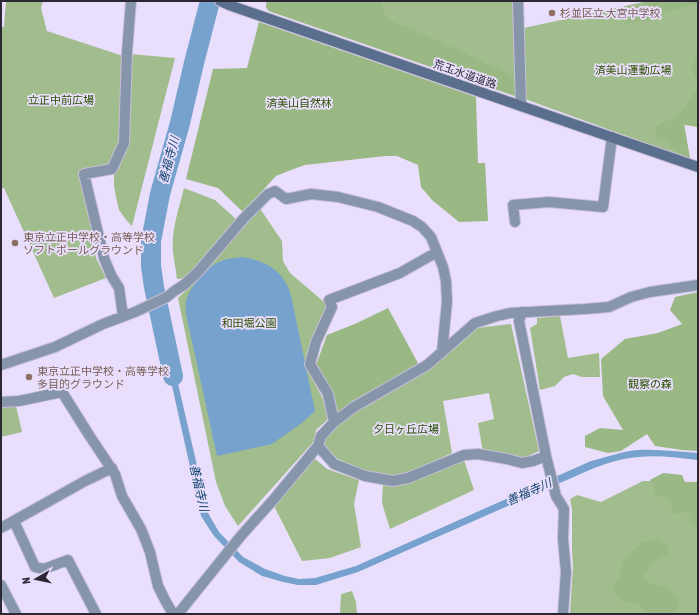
<svg xmlns="http://www.w3.org/2000/svg" width="699" height="615" font-family="'Asap Condensed','Noto Sans JP',sans-serif">
	<style>
		.green { fill: #a1bd8d }
		.forest { fill: #9ab884 }
		.water { fill: #77a2ce }
		.lines { fill: none; stroke-linecap: round; stroke-linejoin: round }
		.river { stroke: #77a2ce; stroke-width: 20 }
		.minor-casing { stroke: #c7bed8; stroke-width: 12 }
		.secondary-casing { stroke: #c7bed8; stroke-width: 12 }
		.minor { stroke: #8795aa; stroke-width: 10 }
		.secondary { stroke: #5a6e8d; stroke-width: 10 }
		.education-dot { fill: #8d6e63; stroke: #e9dffc; stroke-width: 1.5 }
		.labels { text-anchor: middle; stroke-width: 3.5; stroke-linejoin: round; paint-order: stroke }
		.education-label { font-size: 11px; fill: #785e54; stroke: #e9dffc; text-anchor: start }
		.park-label { font-size: 11px; fill: #2c5000; stroke: #e9dffc }
		.street-label { font-size: 11px; fill: #2c2735; stroke: #e9dffc }
		.water-label { font-size: 12px; font-style: italic; fill: #15456f; stroke: #e9dffc }
	</style>
	<rect width="100%" height="100%" fill="#e9dffc"/>
	<!-- green -->
	<path class="green" d="M6 1H43L41 8 47 31 123 56 120 141 110 166 78 172 87 197 96 258 106 278 54 298 4 188 1 189V27H4Z
		M267 1H516L515 96 269 11 266 7Z
		M648 1H698V127L684 125 690 159 525 99 524 28Z
		M130 54 175 58 132 226 127 221 119 210 116 197 114 185V173L127 143Z
		M184 188 215 200 237 220 187 278 177 279C176 270 174 261 173 252 171 230 179 209 184 188Z
		M259 207 282 241 283 261 290 273 323 301 328 308 310 344 306 356 309 372 323 399 328 419 316 430 315 440 238 526 225 506 216 482 178 298 198 279Z
		M560 316 568 358 599 353 600 377H582L573 374 564 377 555 386 540 390 530 328 537 324V318Z
		M511 324 539 451 522 459 509 454 485 452 482 447 478 423 494 419 489 393 443 401 452 453 408 473 388 476 362 470 327 454 324 441 336 425 356 410 428 370 477 328Z
		M12 405 16 406 22 432 1 437V406Z
		M314 458 327 469 359 480 354 504 361 547 330 558 302 561 273 504Z
		M464 460 474 490 390 529 382 503 383 483Z
		M643 481 698 482V614H570L573 566 572 551V509L570 499 577 495 601 502Z
		M352 591 356 602 357 614H340L341 594Z"/>
	<!-- forest -->
	<path class="forest" d="M267 1H383V11L390 20 441 42 502 71 517 81V94L515 96 269 11 266 7Z
		M661 1H698V3L662 14 649 21 632 22 626 24 625 18 618 11Z
		M259 22 476 97 478 163H485L488 221 459 222 432 200 421 187 418 165 397 156H385L305 165 291 170 276 176 243 212 218 188 186 179 213 69 247 68Z
		M698 52V84L692 70 696 53Z
		M698 87V127L684 124 690 159 670 148 671 143 655 137 656 126 680 115Z
		M698 292V451L682 450 655 446 647 434 621 451 608 453 585 447V436L600 428 623 430 603 396 601 359 625 339 658 333 682 324 670 310 675 297Z
		M388 308 419 365 338 414 332 393 316 365 327 335 357 323Z
		M663 473 682 475 686 485 698 481V527H695L686 512 673 514 670 500 656 495 650 480Z
		M658 539 668 546 669 554 654 561 642 577 648 582 670 589 678 601 676 614H648L640 605 622 601 612 587 619 578 625 558 643 542Z"/>
	<!-- water -->
	<path class="water" d="M242 257C261 260 278 267 287 285 289 289 291 295 292 300L315 411 302 423 272 444 217 456 186 314C186 310 185 305 186 301 190 288 203 271 215 264 223 259 233 258 242 257Z
		M170 349 208 513 219 532 243 557 265 569 285 576 299 579 315 578 356 566 591 461C607 457 623 451 639 450 659 449 679 452 698 453V460C679 458 658 455 639 457 623 458 608 463 594 468L358 572 316 585H298L283 582 262 576 239 562 214 536 201 516 164 350Z"/>
	<g class="lines">
		<!-- river -->
		<path class="river" d="M173 376 154 287 151 266V241L160 194 180 123 194 63 210 1"/>
		<!-- minor casing -->
		<g class="minor-casing">
			<path id="minor" d="M518 1 521 106
				M515 222 513 205 549 202 603 207 612 137
				M522 312 519 321 546 456 556 496 564 509 563 539 566 572 563 614
				M123 316 119 288 111 275 104 258 84 174 112 169 124 143 127 52 131 1
				M1 365 55 347 103 324 135 312 167 297 173 292 185 284 197 273 244 218 268 194 275 191 286 199 311 194 338 197 378 207 413 221 422 227 431 237 443 267 446 281 447 302 442 352
				M1 402 19 401 62 392 89 435 115 474 122 496 141 529 150 552 158 586 165 600 173 614
				M334 422 328 394 310 364 316 342 332 307 329 300 400 273 437 252
				M318 446 334 464 365 476 393 481 408 478 464 455 478 454 507 459 522 463 533 461 546 456
				M14 521 35 567 44 569 68 560 96 614
				M1 528 85 481 112 468
				M1 585 16 614
				M178 614 240 537 274 499 318 446 321 436 334 422 354 407 427 365 475 323 497 316 510 313 585 309 609 307 631 297 650 292 698 285"/>
		</g>
		<!-- secondary casing -->
		<g class="secondary-casing">
			<path id="secondary" d="M220 1 229 5 521 106 698 167"/>
		</g>
		<!-- minor -->
		<use href="#minor" class="minor"/>
		<!-- secondary -->
		<use href="#secondary" class="secondary"/>
	</g>
	<!-- markers -->
	<g class="education-dot">
		<circle cx="552" cy="13" r="4"/>
		<circle cx="15" cy="243" r="4"/>
		<circle cx="29" cy="377" r="4"/>
	</g>
	<g class="labels">
		<!-- education labels -->
		<g class="education-label">
			<text x="560" y="17">杉並区立 大宮中学校</text>
			<text x="23" y="241">東京立正中学校・高等学校<tspan x="23" dy="13">ソフトボールグラウンド</tspan></text>
			<text x="37" y="375">東京立正中学校・高等学校<tspan x="37" dy="13">多目的グラウンド</tspan></text>
		</g>
		<!-- park labels -->
		<g class="park-label">
			<text x="633" y="74">済美山運動広場</text>
			<text x="61" y="104">立正中前広場</text>
			<text x="299" y="107">済美山自然林</text>
			<text x="249" y="327">和田堀公園</text>
			<text x="650" y="388">観察の森</text>
			<text x="406" y="433">夕日ヶ丘広場</text>
		</g>
		<!-- street labels -->
		<g class="street-label">
			<text transform="translate(465 74) rotate(19)" y="4">荒玉水道道路</text>
		</g>
		<!-- water labels -->
		<g class="water-label">
			<text transform="translate(169 160) rotate(-75)" y="4">善福寺川</text>
			<text transform="translate(199 488) rotate(77)" y="4">善福寺川</text>
			<text transform="translate(529 492) rotate(-24)" y="4">善福寺川</text>
		</g>
	</g>
	<!-- border -->
	<rect width="699" height="615" fill="none" stroke="#2c2735" stroke-width="4"/>
	<!-- north arrow -->
	<g transform="translate(36 579) rotate(261)" stroke="#e9dffc" stroke-width="3" paint-order="stroke">
	<path d="M0-3L7 15L0 10L-7 15Z" fill="#2c2735"/>
	<text y="-6" font-size="11" font-weight="bold" text-anchor="middle" fill="#2c2735">N</text>
	</g>
</svg>
